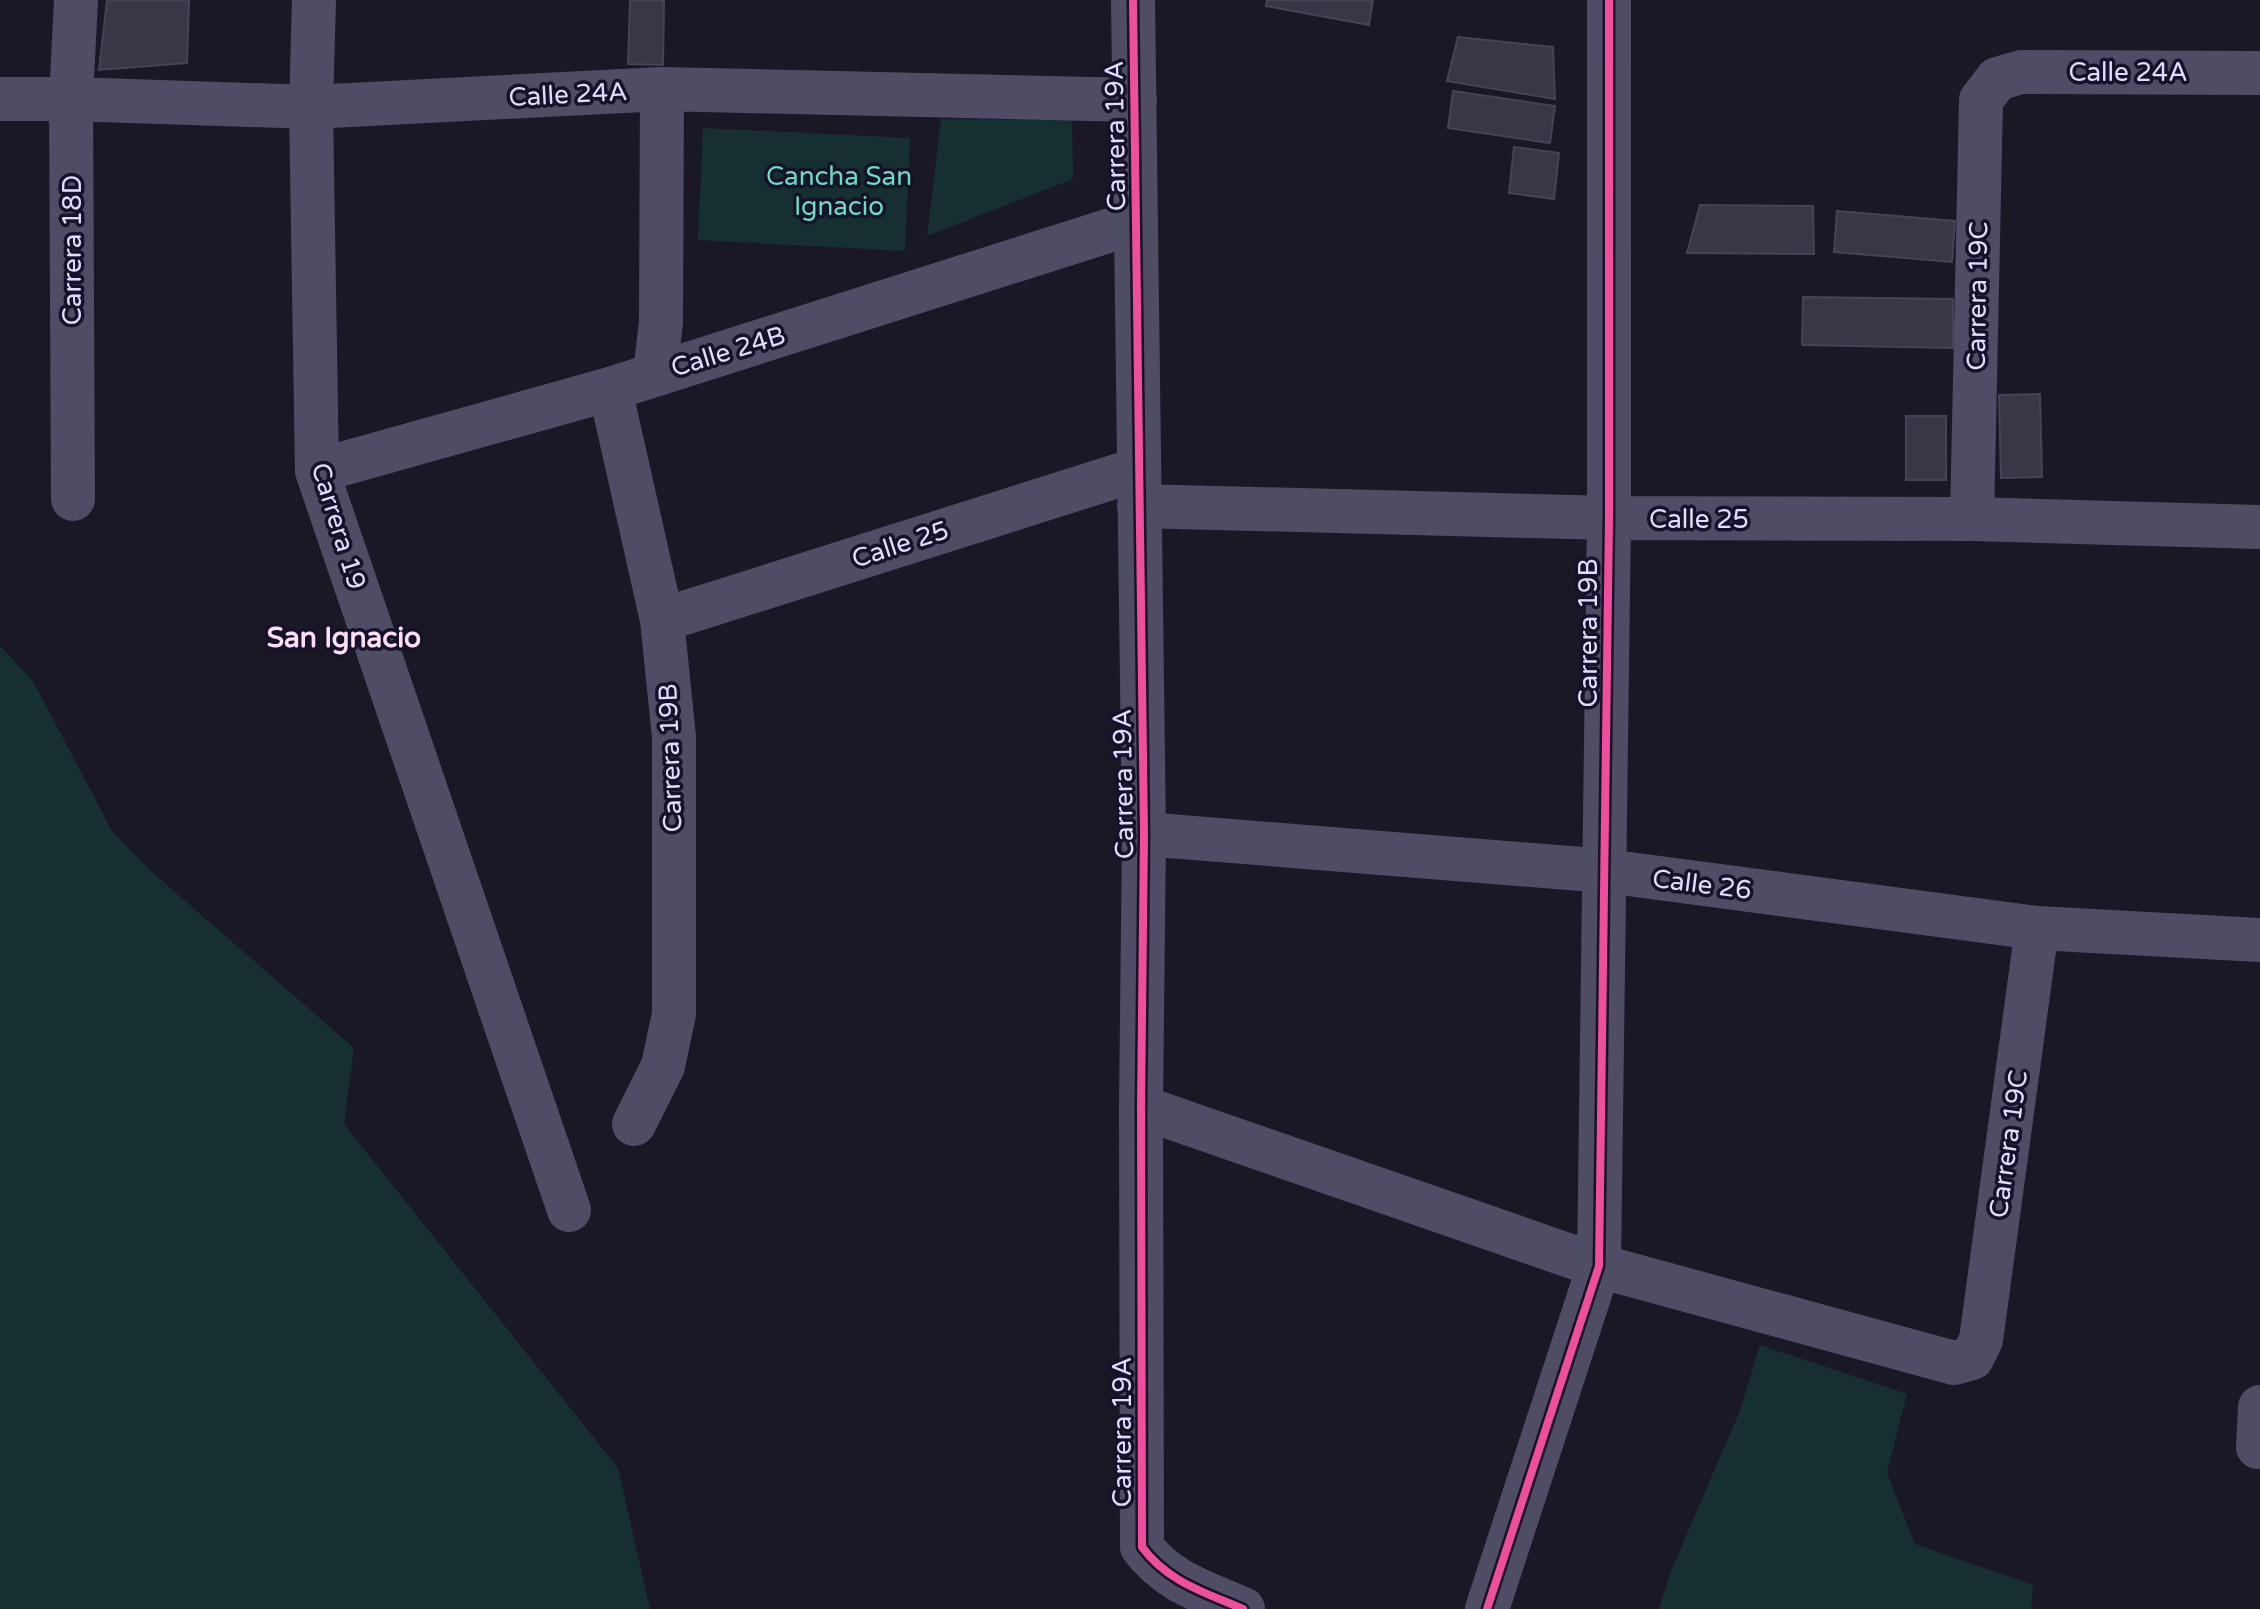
<svg xmlns="http://www.w3.org/2000/svg" width="2260" height="1609" font-family="'Varela Round',sans-serif">
	<style>
		.green { fill: #163031 }
		.building { fill: #393646; stroke: #474357; stroke-width: 2 }
		.lines { fill: none; stroke-linecap: round; stroke-linejoin: round }
		.minor { stroke: #4f4d65; stroke-width: 44 }
		.cycleway-casing { stroke: #16122a; stroke-width: 13 }
		.cycleway { stroke: #ef4d9e; stroke-width: 8 }
		.labels { text-anchor: middle; stroke-width: 7; stroke-linejoin: round; paint-order: stroke }
		.street-label { font-size: 26px; fill: #e0dcfe; stroke: #16122a }
		.park-label { font-size: 26px; fill: #69dcc1; stroke: #16122a }
		.neighbourhood-label { font-size: 28px; font-weight: bold; fill: #fedef2; stroke: #16122a }
	</style>
	<rect width="100%" height="100%" fill="#1a1824"/>
	<!-- green -->
	<path class="green" d="M941 119 1072 120 1073 179 927 236Z
		M703 128 910 138 905 251 698 240Z
		M0 646 33 681 112 831 152 872 354 1048 344 1124 618 1468 650 1609H0Z
		M1760 1345 1907 1394 1887 1473 1915 1544 2033 1585 2031 1609H1659L1671 1571 1739 1413Z"/>
	<!-- building -->
	<path class="building" d="M107 0H189L187 63 99 70Z
		M630 0H664L663 65 628 64Z
		M1267 0H1373L1369 25 1266 6Z
		M1458 37 1553 47 1555 99 1447 81Z
		M1453 91 1555 106 1550 143 1448 128Z
		M1514 147 1559 153 1554 199 1509 193Z
		M1700 205 1813 206 1814 254 1687 253Z
		M1837 211 1955 221 1952 262 1834 252Z
		M1803 297 1953 299V348L1802 345Z
		M2040 394 2042 477 2001 478 1999 395Z
		M1906 416H1946V480H1906Z"/>
	<g class="lines">
		<!-- minor -->
		<path class="minor" d="M314 0 311 107 317 471 569 1210
			M1133 0 1144 834 1141 1107 1142 1547C1168 1582 1204 1592 1243 1609
			M0 99H71L311 107 662 89 1135 100
			M655 374 661 322 662 89
			M610 389 662 620 674 737V1014L663 1066 634 1124
			M317 471 610 389 1136 222
			M73 499 71 99 76 0
			M1139 506 1609 518 1972 519 2260 527
			M1972 519 1981 100 1997 79 2021 72 2260 73
			M662 620 1139 469
			M1144 834 1606 871 2037 928 2260 940
			M1141 1107 1599 1266 1954 1363 1972 1358 1981 1340 2037 928
			M2258 1447 2260 1407
			M1487 1609 1599 1266 1609 518V0"/>
		<!-- cycleway casing -->
		<g class="cycleway-casing">
			<path id="cycleway" d="M1133 0 1144 834 1141 1107 1142 1547C1168 1582 1204 1592 1243 1609
				M1487 1609 1599 1266 1609 518V0"/>
		</g>
		<!-- cycleway -->
		<use href="#cycleway" class="cycleway"/>
	</g>
	<g class="labels">
		<!-- street labels -->
		<g class="street-label">
			<text x="2128" y="81">Calle 24A</text>
			<text transform="translate(568 94) rotate(-3)" y="9">Calle 24A</text>
			<text transform="translate(1115 136) rotate(-91)" y="9">Carrera 19A</text>
			<text transform="translate(72 250) rotate(-90)" y="9">Carrera 18D</text>
			<text transform="translate(1977 296) rotate(-89)" y="9">Carrera 19C</text>
			<text transform="translate(728 351) rotate(-17)" y="9">Calle 24B</text>
			<text x="1699" y="528">Calle 25</text>
			<text transform="translate(339 526) rotate(73)" y="9">Carrera 19</text>
			<text transform="translate(900 544) rotate(-18)" y="9">Calle 25</text>
			<text transform="translate(1588 633) rotate(-90)" y="9">Carrera 19B</text>
			<text transform="translate(670 758) rotate(-92)" y="9">Carrera 19B</text>
			<text transform="translate(1123 784) rotate(-91)" y="9">Carrera 19A</text>
			<text transform="translate(1702 884) rotate(7)" y="9">Calle 26</text>
			<text transform="translate(2008 1144) rotate(-82)" y="9">Carrera 19C</text>
			<text transform="translate(1122 1432) rotate(-90)" y="9">Carrera 19A</text>
		</g>
		<!-- park labels -->
		<g class="park-label">
			<text x="839" y="185">Cancha San<tspan x="839" dy="30">Ignacio</tspan></text>
		</g>
		<!-- neighbourhood labels -->
		<g class="neighbourhood-label">
			<text x="344" y="647">San Ignacio</text>
		</g>
	</g>
</svg>
